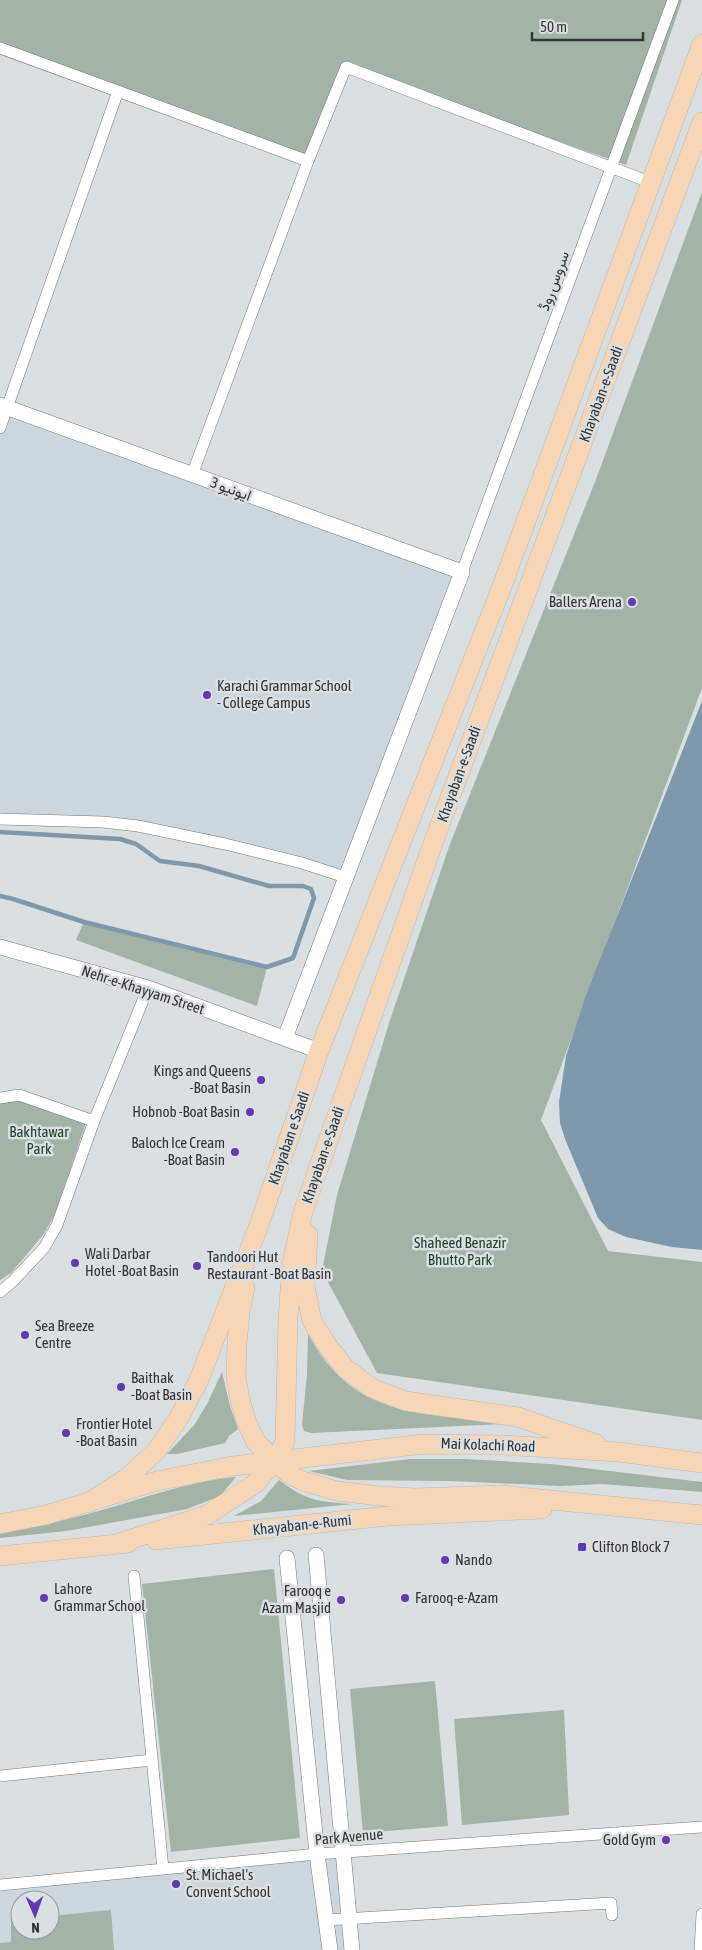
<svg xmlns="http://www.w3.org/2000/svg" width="702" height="1950" font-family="'Asap Condensed',Vazirmatn,sans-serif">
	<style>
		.built { fill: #cbd6df; fill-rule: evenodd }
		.green { fill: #a3b3a6 }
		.water { fill: #7e98ac }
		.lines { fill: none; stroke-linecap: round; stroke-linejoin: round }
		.stream { stroke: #7e98ac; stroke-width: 4.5 }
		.minor-casing { stroke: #74787c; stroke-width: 12 }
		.tertiary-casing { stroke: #74787c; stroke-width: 16 }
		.primary-casing { stroke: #bababb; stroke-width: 20 }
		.minor { stroke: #fff; stroke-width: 11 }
		.tertiary { stroke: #fff; stroke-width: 15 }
		.primary { stroke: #f9d7b6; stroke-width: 19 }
		.poi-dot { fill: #6239b1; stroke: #dadfe2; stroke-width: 2 }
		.labels { text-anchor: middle; stroke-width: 5; stroke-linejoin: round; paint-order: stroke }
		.street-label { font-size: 15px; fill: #333536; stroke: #dadfe2 }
		.poi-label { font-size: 15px; fill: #333536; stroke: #dadfe2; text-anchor: start }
		.park-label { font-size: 15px; fill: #1d4727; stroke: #dadfe2 }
	</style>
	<rect width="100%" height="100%" fill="#dadfe2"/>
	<!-- built -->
	<path class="built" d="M7 408 462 572 345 877 138 826 0 819V428Z
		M335 1852 344 1950H0V1885ZM20 1900H50V1930H20Z"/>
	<!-- green -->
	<path class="green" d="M0 0H682L626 165 346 67 308 161 0 47Z
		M702 192V688L541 1120 608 1251 702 1262V1420L377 1373 322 1271 337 1195 390 1020 450 844 595 482Z
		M84 922 267 967 257 1006 76 940Z
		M0 1097 89 1114 55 1214 43 1235 11 1273 0 1280Z
		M308 1334C355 1420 418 1411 503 1424L311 1433 304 1431 302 1424 307 1375Z
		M222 1372 230 1406 238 1429 229 1436 225 1443 177 1454H167L195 1424 207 1404Z
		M410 1459H465L551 1464 702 1482V1492L603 1484 560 1486 452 1481 347 1480 309 1471Z
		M236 1477 220 1496 187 1509 66 1531 0 1538V1530C27 1527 53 1523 80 1516 132 1503 182 1482 236 1477Z
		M279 1480C306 1501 320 1502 353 1504L234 1516 261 1501Z
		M274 1569 300 1838 171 1852 142 1584Z
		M435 1681 448 1826 363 1833 350 1689Z
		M564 1710 569 1815 462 1825 454 1719Z
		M111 1910 114 1950H0V1943L11 1942V1920L20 1919V1930H50V1916Z"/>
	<!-- water -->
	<path class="water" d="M702 701V1250L672 1247 626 1237 608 1229 598 1218 565 1139 560 1123 559 1102 566 1056 586 995Z"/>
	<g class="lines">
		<!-- stream -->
		<path class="stream" d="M0 832 120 839 136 844 160 861 199 866 269 886H303L311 889 314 898 293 958 267 967 84 922 13 899 0 896"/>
		<!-- minor casing -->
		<g class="minor-casing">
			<path id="minor" d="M0 48 308 161
				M0 428 118 91
				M192 475 308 161 346 67 652 183
				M462 572 673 0
				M0 819 103 822 138 826 225 844 302 863 345 877
				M0 1098 19 1095 94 1121
				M0 1292 12 1282 44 1248 57 1225 94 1121 148 988
				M134 1576 163 1869
				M0 1776 152 1760
				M0 1885 317 1854 702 1827
				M326 1920 611 1903 612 1915
				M700 1950 702 1914"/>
		</g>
		<!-- tertiary casing -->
		<g class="tertiary-casing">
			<path id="tertiary" d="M0 405 462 572 285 1038
				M0 947 148 988 319 1051
				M316 1555 352 1950
				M287 1558 317 1854 330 1950"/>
		</g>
		<!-- primary casing -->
		<g class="primary-casing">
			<path id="primary" d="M308 1235 305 1286 312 1321 327 1345 345 1368 372 1388 405 1401 518 1417 596 1444
				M245 1288 240 1312 237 1343 236 1377 240 1400 247 1423 256 1442 289 1474 303 1481 337 1491 379 1496 415 1498 501 1495 702 1515
				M88 1503 127 1478 156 1451 177 1421 198 1382 259 1225 319 1051 501 589 702 44
				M0 1524 46 1515 157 1481 233 1466 424 1444 502 1445 619 1452 702 1463
				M156 1540 388 1516 542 1509
				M116 1544 207 1515 256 1483 274 1461 281 1450 285 1441 288 1319 292 1263 303 1212 432 846 702 122
				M0 1556 128 1543"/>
		</g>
		<!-- minor -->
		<use href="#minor" class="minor"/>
		<!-- tertiary -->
		<use href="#tertiary" class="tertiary"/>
		<!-- primary -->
		<use href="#primary" class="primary"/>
	</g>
	<!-- markers -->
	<g class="poi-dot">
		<circle cx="632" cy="602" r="5"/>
		<circle cx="207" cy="695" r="5"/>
		<circle cx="261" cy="1080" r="5"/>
		<circle cx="250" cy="1112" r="5"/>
		<circle cx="235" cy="1152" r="5"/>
		<circle cx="75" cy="1263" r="5"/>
		<circle cx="197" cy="1266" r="5"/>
		<circle cx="25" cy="1335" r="5"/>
		<circle cx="121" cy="1387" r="5"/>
		<circle cx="66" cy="1433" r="5"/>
		<rect x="577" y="1542" width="10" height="10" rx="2.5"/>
		<circle cx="445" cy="1560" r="5"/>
		<circle cx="44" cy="1598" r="5"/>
		<circle cx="405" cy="1598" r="5"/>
		<circle cx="341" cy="1600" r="5"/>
		<circle cx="666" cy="1840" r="5"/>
		<circle cx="176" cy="1884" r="5"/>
	</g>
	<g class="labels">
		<!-- street labels -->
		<g class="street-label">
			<text transform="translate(554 281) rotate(-70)" y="5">سروس روڈ</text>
			<text transform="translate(601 394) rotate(-70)" y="5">Khayaban-e-Saadi</text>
			<text transform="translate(231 489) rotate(20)" y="5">ایونیو 3</text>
			<text transform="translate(459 774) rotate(-70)" y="5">Khayaban-e-Saadi</text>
			<text transform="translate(143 990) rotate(18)" y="5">Nehr-e-Khayyam Street</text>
			<text transform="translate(289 1138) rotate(-71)" y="5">Khayaban e Saadi</text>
			<text transform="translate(323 1155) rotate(-71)" y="5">Khayaban-e-Saadi</text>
			<text transform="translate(488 1445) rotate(2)" y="5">Mai Kolachi Road</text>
			<text transform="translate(302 1525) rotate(-6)" y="5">Khayaban-e-Rumi</text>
			<text transform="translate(349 1837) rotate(-5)" y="5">Park Avenue</text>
		</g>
		<!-- poi labels -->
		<g class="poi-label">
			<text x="622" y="607" text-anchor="end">Ballers Arena</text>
			<text x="217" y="691">Karachi Grammar School<tspan x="217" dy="17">- College Campus</tspan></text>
			<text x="251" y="1076" text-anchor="end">Kings and Queens<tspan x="251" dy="17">-Boat Basin</tspan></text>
			<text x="240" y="1117" text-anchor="end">Hobnob -Boat Basin</text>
			<text x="225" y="1148" text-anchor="end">Baloch Ice Cream<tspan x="225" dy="17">-Boat Basin</tspan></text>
			<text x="85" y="1259">Wali Darbar<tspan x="85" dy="17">Hotel -Boat Basin</tspan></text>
			<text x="207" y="1262">Tandoori Hut<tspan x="207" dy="17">Restaurant -Boat Basin</tspan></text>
			<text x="35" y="1331">Sea Breeze<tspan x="35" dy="17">Centre</tspan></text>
			<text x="131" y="1383">Baithak<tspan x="131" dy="17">-Boat Basin</tspan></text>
			<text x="76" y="1429">Frontier Hotel<tspan x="76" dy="17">-Boat Basin</tspan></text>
			<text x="592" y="1552">Clifton Block 7</text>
			<text x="455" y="1565">Nando</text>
			<text x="54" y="1594">Lahore<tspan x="54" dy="17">Grammar School</tspan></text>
			<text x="331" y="1596" text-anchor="end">Farooq e<tspan x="331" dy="17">Azam Masjid</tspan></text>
			<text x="415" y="1603">Farooq-e-Azam</text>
			<text x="656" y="1845" text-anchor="end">Gold Gym</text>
			<text x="186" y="1880">St. Michael's<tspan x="186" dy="17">Convent School</tspan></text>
		</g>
		<!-- park labels -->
		<g class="park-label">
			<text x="39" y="1137">Bakhtawar<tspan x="39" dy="17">Park</tspan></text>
			<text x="460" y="1248">Shaheed Benazir<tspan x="460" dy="17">Bhutto Park</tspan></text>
		</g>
	</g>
	<!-- north arrow -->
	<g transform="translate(35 1915) rotate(178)"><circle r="24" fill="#dadfe2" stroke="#979b9d"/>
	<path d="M0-4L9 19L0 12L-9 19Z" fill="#6239b1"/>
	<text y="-8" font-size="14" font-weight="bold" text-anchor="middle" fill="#333536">N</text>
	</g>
	<!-- scale -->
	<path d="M532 32v8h111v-8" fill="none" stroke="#333536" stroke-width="2.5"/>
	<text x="540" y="32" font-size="15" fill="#333536" stroke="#dadfe2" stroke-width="4" paint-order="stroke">50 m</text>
</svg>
